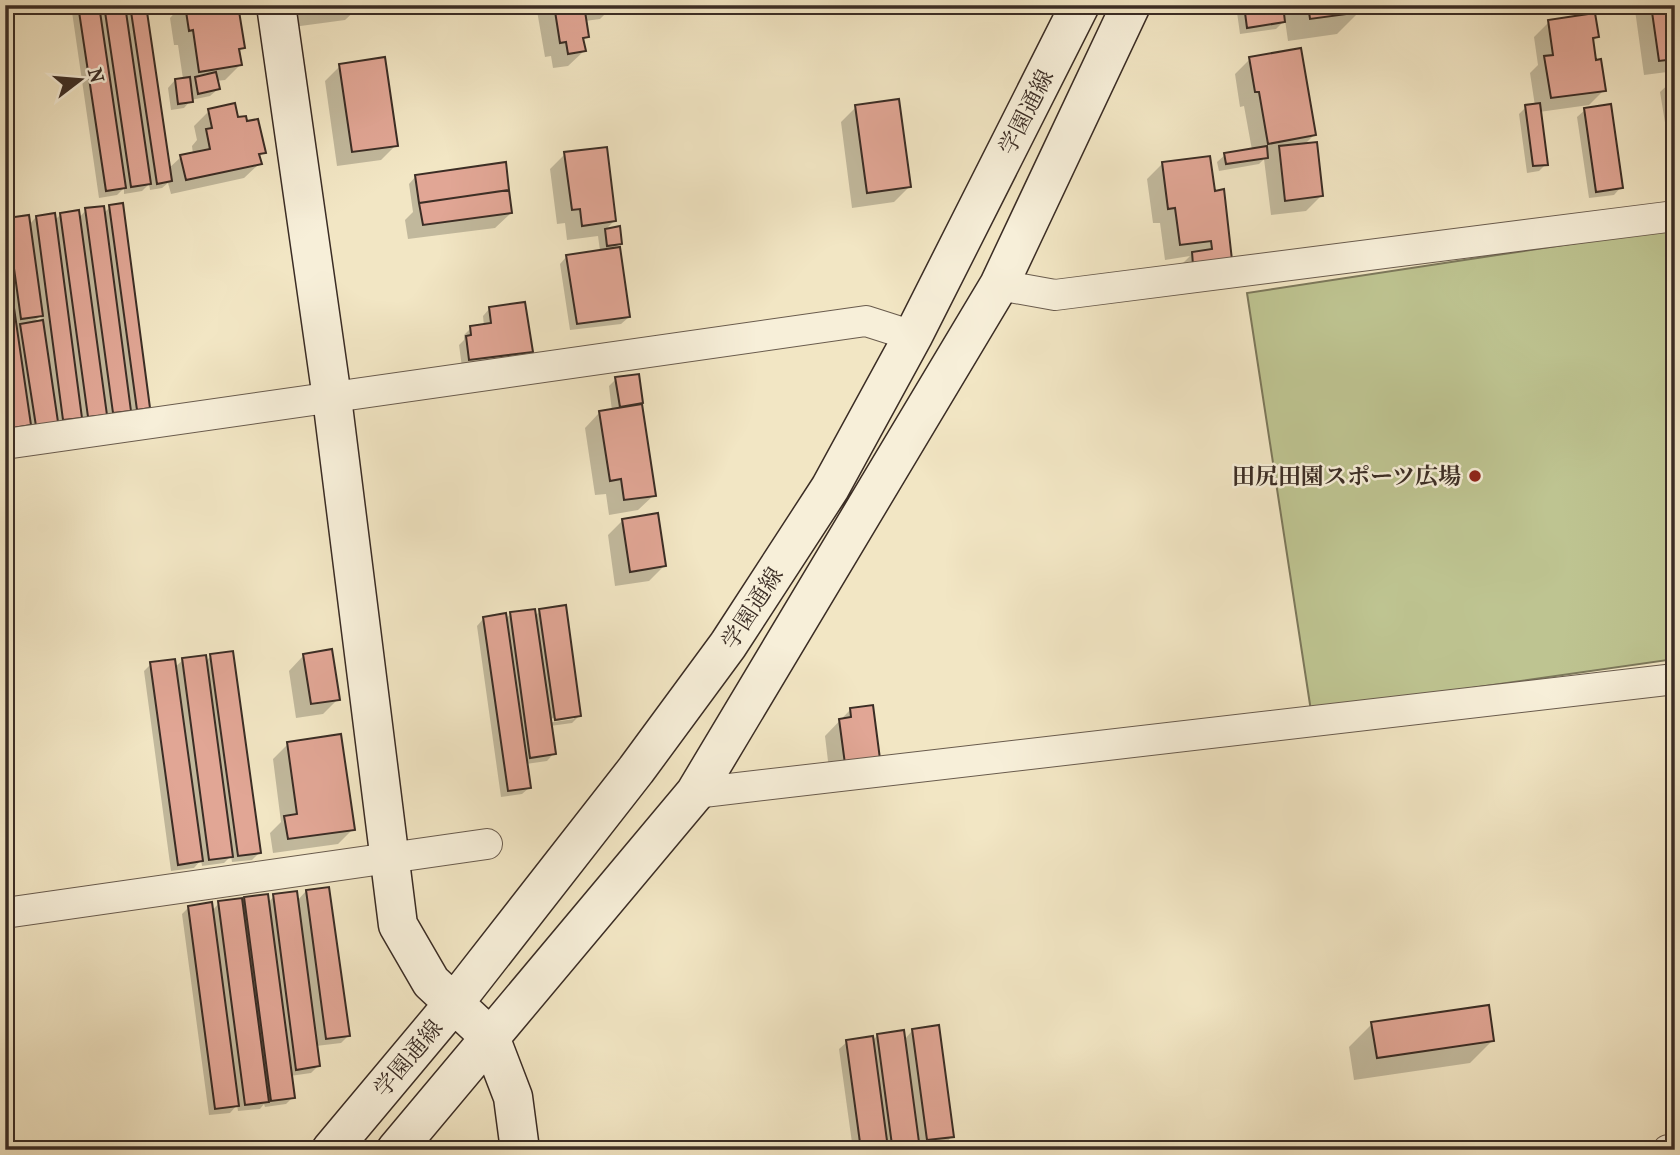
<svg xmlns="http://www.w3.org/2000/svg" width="1680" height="1155" font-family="'IM FELL French Canon','Noto Serif JP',serif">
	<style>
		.green { fill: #bec491; stroke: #7c785b; stroke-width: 2 }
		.shadow { fill: #0003; fill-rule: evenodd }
		.building { fill: #e1a695; stroke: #3b2d25; stroke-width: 2 }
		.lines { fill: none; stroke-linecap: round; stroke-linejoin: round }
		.street-casing { stroke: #695b4d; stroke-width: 32 }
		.secondary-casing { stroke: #3b2d25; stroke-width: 41 }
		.street { stroke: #f7efd9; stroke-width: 30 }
		.secondary { stroke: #f7efd9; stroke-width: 38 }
		.poi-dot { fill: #8f2418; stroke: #f7efd9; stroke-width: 2.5 }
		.labels { text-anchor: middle; stroke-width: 5; stroke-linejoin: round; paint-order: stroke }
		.street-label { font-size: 23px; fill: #3b2d25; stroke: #f7efd9 }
		.poi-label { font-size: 23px; font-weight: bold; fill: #3b2d25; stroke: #f7efd9; text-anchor: end }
	</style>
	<rect width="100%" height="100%" fill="#f2e6c4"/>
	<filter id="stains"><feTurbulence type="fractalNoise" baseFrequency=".00286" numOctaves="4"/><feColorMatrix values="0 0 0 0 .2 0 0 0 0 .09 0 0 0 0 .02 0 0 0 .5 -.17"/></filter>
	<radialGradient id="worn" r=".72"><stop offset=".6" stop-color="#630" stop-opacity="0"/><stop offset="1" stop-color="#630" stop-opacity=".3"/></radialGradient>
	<!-- green -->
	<path class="green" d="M1675 228V659L1311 711 1247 293Z"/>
	<!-- shadow -->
	<path class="shadow" d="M71 5H144L168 169 181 157 193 154 192 146 197 140 194 126 209 111 237 120 264 152 258 158 260 163 244 178 171 194 168 183 162 188 150 190 149 184 142 191 124 194V188L117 195 99 198Z
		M147 5H172L148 10Z
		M182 5H237L243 47 238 52 240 65 225 80 216 81 218 89 210 96 191 100 184 108 171 110 168 88 175 80 183 79 178 45H174L170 18Z
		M290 5H361L345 20 293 27Z
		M536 5H614L600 19 585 21 587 36 582 42 584 51 568 66 553 68 551 56 545 57Z
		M1236 5H1359L1360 11 1337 34 1288 41 1285 20 1276 29 1240 34Z
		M1444 5H1487L1482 10 1469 12 1468 8 1445 11Z
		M1639 5H1675V71L1644 75 1635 10Z
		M1549 22 1597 37 1592 42 1595 63 1604 90 1589 105 1539 112 1546 164 1539 171 1527 173 1519 114 1526 107 1535 106 1530 73 1538 65 1534 37Z
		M1250 59 1314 135 1304 145 1322 195 1306 211 1271 215 1264 159 1259 164 1219 171 1217 162 1225 155 1252 150 1244 106 1240 107 1235 74Z
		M340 66 396 145 381 160 337 166 325 81Z
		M1675 78V165H1672L1660 92Z
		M856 107 909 187 894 202 852 208 841 122Z
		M1585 110 1621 187 1614 195 1589 198 1577 117Z
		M565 154 614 221 604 231 618 228 620 243 614 249 629 317 621 324 570 330 560 264 567 256 600 251 598 236 567 240 565 223 557 224 550 169Z
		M1162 164 1213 193 1230 259 1177 269 1190 256 1165 260 1160 223H1153L1147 179Z
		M416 176 511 213 495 228 408 239 405 220 413 212 409 184Z
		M110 207 148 407 141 414 130 416 129 410 122 417 81 424 80 418 73 425 5 431V222L8 220 29 225 36 217 54 221 61 214 79 218 86 210 103 214ZM41 315 42 322 32 324Z
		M490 308 531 351 524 358 462 367 459 345 464 340V335L471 328 484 326 483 316Z
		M616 379 642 403 654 495 638 510 609 515 606 494 595 495 585 428 600 412 612 411 609 386Z
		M623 520 664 566 649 581 615 586 608 535Z
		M540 611 579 716 572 723 550 726 554 753 547 761 526 764 530 787 522 794 501 797 477 626 484 618 505 619 511 614 535 616ZM574 716V719L547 723 546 719Z
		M304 655 338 699 323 714 296 718 289 671Z
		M211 656 260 852 252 860 232 862 231 856 224 863 202 866 201 860 194 868 171 871 144 671 151 664 174 668 183 660 205 662Z
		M851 709 879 758 830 778 825 736Z
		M288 744 353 829 338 844 273 853 270 833 281 822 273 759Z
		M306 891 348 1036 341 1043 316 1046 318 1066 311 1073 290 1076 293 1097 286 1104 265 1107 264 1104 260 1109 238 1111 237 1105 230 1113 209 1115 182 914 189 907 212 911 219 903H241L245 899 268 903 274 896 297 901Z
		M1372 1024 1493 1040 1470 1063 1354 1080 1349 1047Z
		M912 1031 952 1136 945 1144 920 1147 919 1139 910 1148 900 1150H853L839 1049 847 1042 872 1041 878 1035 904 1040Z"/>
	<!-- building -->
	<path class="building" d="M78 5H99L126 188 106 191Z
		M104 5H125L151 184 131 187Z
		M130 5H146L172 181 157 184Z
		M185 5H238L245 48 239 49 242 65 199 72 193 30 189 31Z
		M307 5H360L308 13Z
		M554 5H584L589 37 583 38 586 51 568 54 566 42 560 43Z
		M1244 5H1283L1285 22 1247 28Z
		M1308 5H1361L1362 12 1310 19Z
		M1651 5H1675V59L1659 61Z
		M1595 13 1599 37 1593 38 1596 60 1601 59 1606 91 1551 98 1544 56 1553 55 1548 20Z
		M1301 48 1316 135 1268 144 1259 92H1255L1249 57Z
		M385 57 398 146 352 152 339 64Z
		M216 72 220 89 198 94 195 77Z
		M190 77 193 102 178 104 175 79Z
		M899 99 911 187 867 193 855 105Z
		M235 103 238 117 246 116 247 121 258 119 266 153 259 154 262 164 186 180 180 155 210 149 206 129 212 128 208 109Z
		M1540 103 1548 165 1533 166 1525 105Z
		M1611 104 1623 188 1596 192 1584 108Z
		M1317 142 1323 196 1285 201 1279 146Z
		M1267 146 1268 158 1226 164 1224 153Z
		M607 147 616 221 582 226 580 209 572 210 564 152Z
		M1210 156 1215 191 1224 189 1232 260 1193 265 1192 252 1212 249 1211 241 1180 245 1175 208 1168 209 1162 162Z
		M506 162 509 190 419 203 415 175Z
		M509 190 512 213 423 225 419 203Z
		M123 203 150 408 137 410 109 205Z
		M104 206 131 411 113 413 85 208Z
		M79 210 107 415 88 417 60 213Z
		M55 213 82 418 63 420 36 216Z
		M29 215 43 316 21 319 7 218Z
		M620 226 622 244 607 246 605 229Z
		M5 246 31 425 13 428 5 377Z
		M620 247 630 317 577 324 566 255Z
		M525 302 533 352 469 360 466 336 471 335 470 326 491 323 489 307Z
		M43 320 58 422 36 426 20 324Z
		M639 374 643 403 620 407 615 377Z
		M642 404 656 496 624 500 621 479 610 481 599 411Z
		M658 513 666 566 630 572 622 519Z
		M566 605 581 716 555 720 539 609Z
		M535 609 556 754 530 758 510 612Z
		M506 613 531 788 508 791 483 617Z
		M332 649 340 700 311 704 303 654Z
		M233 651 261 853 238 856 210 654Z
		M206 655 233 857 209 860 182 658Z
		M175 659 203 861 178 865 150 662Z
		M873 705 880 759 845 764 839 719 851 717 850 708Z
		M341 734 355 830 288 839 284 816 297 814 287 742Z
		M329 887 350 1036 326 1039 306 890Z
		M297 891 320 1066 296 1070 273 894Z
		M268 894 295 1098 271 1101 244 897Z
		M242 898 269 1102 245 1105 218 901Z
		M212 902 239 1106 215 1109 188 906Z
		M1489 1005 1494 1041 1377 1058 1371 1022Z
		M939 1025 954 1137 927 1140 912 1029Z
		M904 1030 919 1142 892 1145 877 1034Z
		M873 1036 888 1148 861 1150 846 1040Z"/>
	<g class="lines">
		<!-- street casing -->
		<g class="street-casing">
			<path id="street" d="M999 285 1055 295 1675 216
				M5 444 866 321 913 336
				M695 793 1675 679
				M5 913 487 844
				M1668 1150 1675 1149"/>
		</g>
		<!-- secondary casing -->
		<g class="secondary-casing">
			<path id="secondary" d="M276 5 332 398 398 925 431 982 490 1037 513 1097 520 1150
				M331 1150 454 1003 636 770 728 645 830 488 913 336 1080 5
				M396 1150 695 793 999 285 1131 5"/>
		</g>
		<!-- street -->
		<use href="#street" class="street"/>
		<!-- secondary -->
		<use href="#secondary" class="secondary"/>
	</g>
	<!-- markers -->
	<circle class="poi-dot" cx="1475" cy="476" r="7"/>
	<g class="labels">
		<!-- street labels -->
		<g class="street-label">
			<text transform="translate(1026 112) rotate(-63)" y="8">学園通線</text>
			<text transform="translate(752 608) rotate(-57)" y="8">学園通線</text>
			<text transform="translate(408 1058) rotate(-50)" y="8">学園通線</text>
		</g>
		<!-- poi labels -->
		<g class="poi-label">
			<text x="1461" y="484">田尻田園スポーツ広場</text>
		</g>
	</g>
	<!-- margin -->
	<rect width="1680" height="1155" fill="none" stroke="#f2e6c4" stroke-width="28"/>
	<rect x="7" y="7" width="1666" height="1141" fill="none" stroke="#3b2d25" stroke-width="3.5"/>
	<rect x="14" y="14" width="1652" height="1127" fill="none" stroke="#3b2d25" stroke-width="2"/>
	<!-- north arrow -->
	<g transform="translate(80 80) rotate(74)" stroke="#f7efd9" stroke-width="5" paint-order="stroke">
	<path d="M0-5L12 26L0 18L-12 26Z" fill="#3b2d25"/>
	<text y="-10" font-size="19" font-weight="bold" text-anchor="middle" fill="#3b2d25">N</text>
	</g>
	<rect width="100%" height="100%" filter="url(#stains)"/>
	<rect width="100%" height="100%" fill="url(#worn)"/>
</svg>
